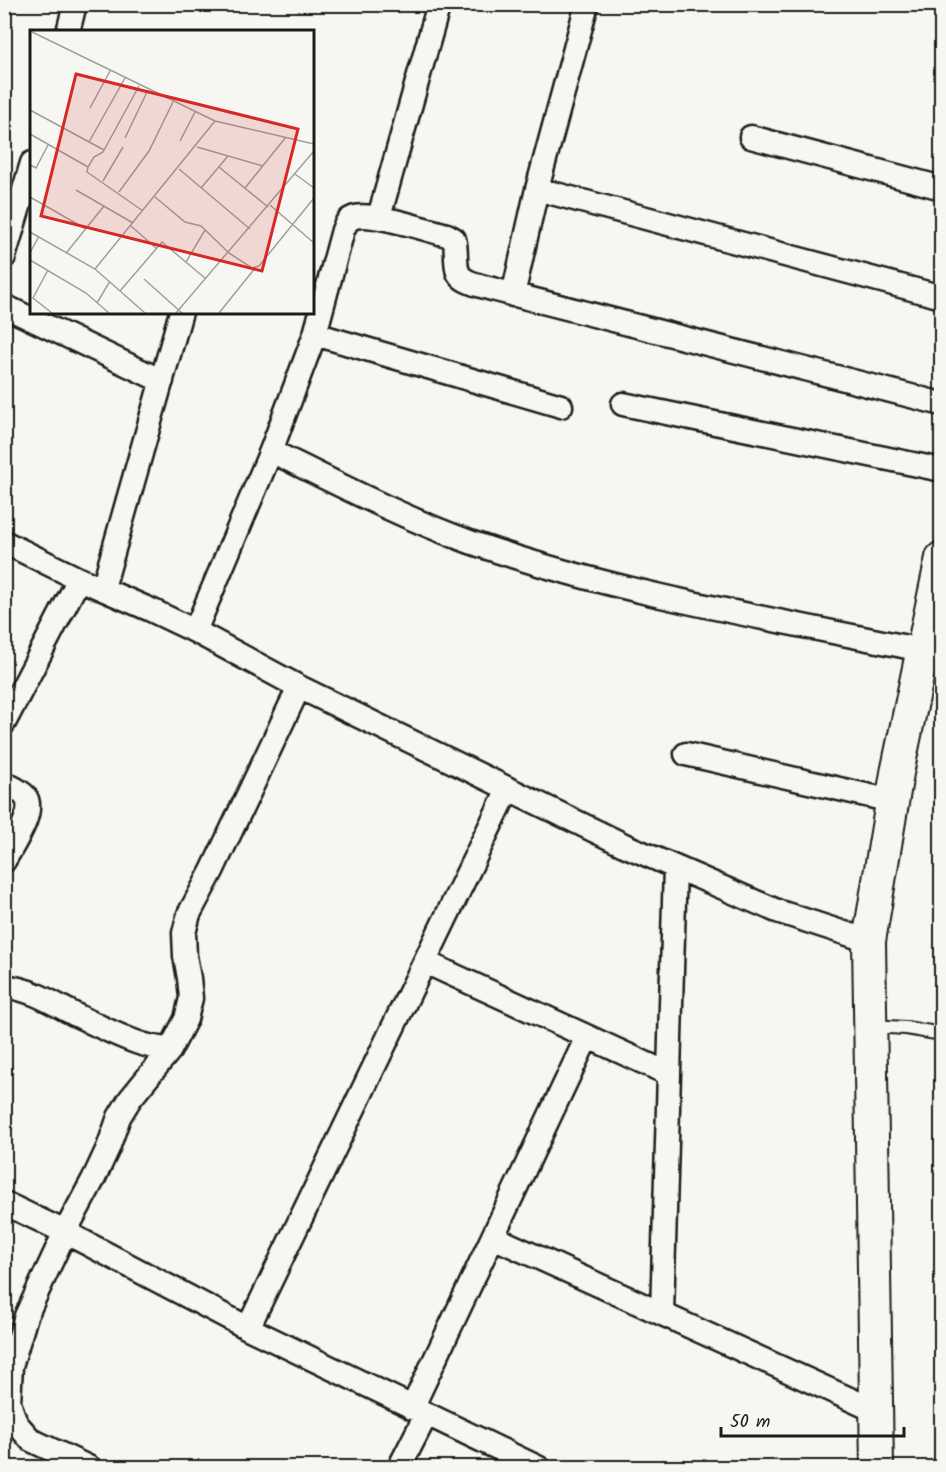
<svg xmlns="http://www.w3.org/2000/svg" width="946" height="1472" font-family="Kalam,sans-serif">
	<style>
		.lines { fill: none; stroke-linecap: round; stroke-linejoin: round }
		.lane-casing { stroke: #1c1c1c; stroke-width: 16 }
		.street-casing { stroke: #1c1c1c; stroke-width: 27 }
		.secondary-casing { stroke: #1c1c1c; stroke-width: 36 }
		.lane { stroke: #f6f6f2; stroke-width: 12 }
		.street { stroke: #f6f6f2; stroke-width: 22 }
		.secondary { stroke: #f6f6f2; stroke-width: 32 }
		.inset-road { fill: none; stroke: #9f9f9c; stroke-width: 1.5 }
		.view { fill: #d62828; fill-opacity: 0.15; stroke: #d62828; stroke-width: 3 }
		.inset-edge { fill: none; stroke: #1c1c1c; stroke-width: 3 }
	</style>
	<rect width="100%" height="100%" fill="#f6f6f2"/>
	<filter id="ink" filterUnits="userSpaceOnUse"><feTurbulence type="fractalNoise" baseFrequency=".0167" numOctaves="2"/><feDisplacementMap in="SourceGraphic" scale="12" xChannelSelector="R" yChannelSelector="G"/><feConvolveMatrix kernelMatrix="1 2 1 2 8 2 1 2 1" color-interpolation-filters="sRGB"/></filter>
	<g filter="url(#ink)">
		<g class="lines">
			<!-- lane casing -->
			<g class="lane-casing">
				<path id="lane" d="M871 1026 906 1028 942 1034"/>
			</g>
			<!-- street casing -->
			<g class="street-casing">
				<path id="street" d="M68 32 75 4
					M751 137 942 188
					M537 189 942 297
					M379 217 439 4
					M4 257 32 163
					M513 295 537 189 587 4
					M4 306 162 381
					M315 334 561 406
					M623 404 942 470
					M271 451C336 483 401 517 470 542 615 593 772 619 922 650
					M4 542 79 579 151 610 195 631 299 687 624 845 777 911 869 941
					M103 588 181 312
					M195 631 271 451 315 334 343 230C346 223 348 219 355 217 373 212 427 230 447 235L454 239C457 249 455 258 457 268 458 283 483 286 496 290L942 404
					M4 723 79 579
					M686 754 892 801
					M4 783C12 787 20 790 25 796 37 811 12 846 4 861
					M425 962 669 1074
					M4 986C34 990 52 1003 78 1016 99 1026 120 1037 142 1044 151 1047 161 1048 170 1050
					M4 1203 65 1232 248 1328 539 1468
					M493 1237 876 1411
					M662 1314 675 867
					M248 1328 508 789
					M412 1408 587 1037
					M90 1468 31 1440 16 1423 9 1403 11 1366 26 1316 65 1232 94 1178 108 1148 119 1117 130 1099 170 1050 186 1019 191 998 189 978 185 956 184 933 189 914 212 871 299 687
					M399 1468 426 1415"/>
			</g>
			<!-- secondary casing -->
			<g class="secondary-casing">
				<path id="secondary" d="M877 1468 869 941 897 773 942 558"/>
			</g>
			<!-- lane -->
			<use href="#lane" class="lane"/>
			<!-- street -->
			<use href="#street" class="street"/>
			<!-- secondary -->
			<use href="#secondary" class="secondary"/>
		</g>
	</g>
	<!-- overview -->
	<g transform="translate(30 30)">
		<rect width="284" height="284" fill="#f6f6f2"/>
		<path class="inset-road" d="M0 1 185 91 284 114M60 78 80 41M0 80 74 120M0 104 58 137 57 142 113 181M95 108 118 60M150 111 165 82M59 112 95 48M167 117 233 136M0 135 6 138 18 115M58 137 64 127 73 122 109 56M189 137 238 177M149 139 220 199M265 144 284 158M73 151 93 117M171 158 198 126M215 158 256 107M46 160 103 193M89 162 119 121 143 72M0 167 56 199M125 167 155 192 171 196 199 223 222 238 229 236 284 168M240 175 284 213M101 196 126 218M0 202 65 239 115 283M37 222 74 176M0 223 9 206M0 230 56 263 79 283M156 232 175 200M65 239 185 91M18 240 3 268 22 283M114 249 152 283M90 261 132 212 176 249M67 273 80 251M146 283 284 121M189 283 226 237"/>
		<path class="view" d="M46 44 268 99 232 241 11 186Z"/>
		<rect width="284" height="284" class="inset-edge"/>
	</g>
	<!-- margin -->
	<rect width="946" height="1472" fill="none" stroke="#f6f6f2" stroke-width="24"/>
	<rect x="12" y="12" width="922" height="1448" fill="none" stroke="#1c1c1c" stroke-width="2" filter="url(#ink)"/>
	<!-- scale -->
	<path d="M721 1427v9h183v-9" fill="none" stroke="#1c1c1c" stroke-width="3"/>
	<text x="730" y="1427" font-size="18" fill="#1c1c1c" stroke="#f6f6f2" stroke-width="4.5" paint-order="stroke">50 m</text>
</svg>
